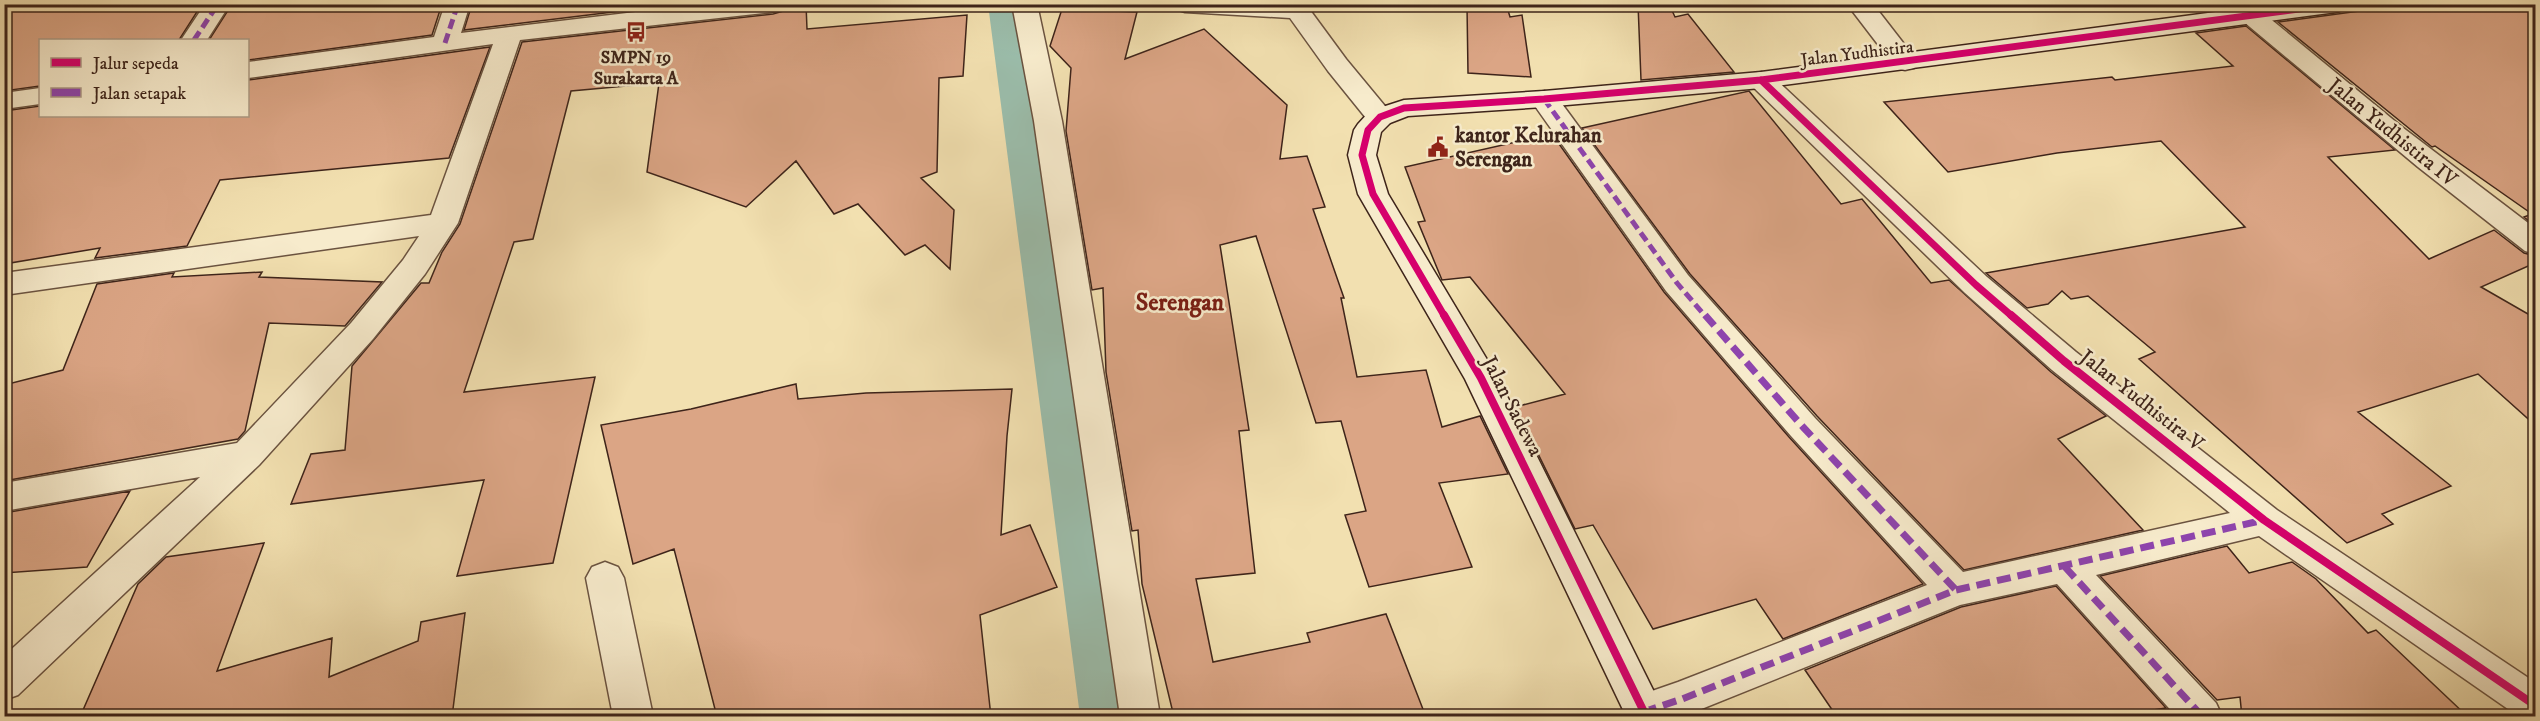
<svg xmlns="http://www.w3.org/2000/svg" width="2540" height="721" font-family="'IM FELL DW Pica',serif">
	<style>
		.lines { fill: none; stroke-linecap: round; stroke-linejoin: round }
		.canal { fill: #9bbdab; fill-rule: evenodd }
		.building { fill: #dba585; stroke: #3e241a; stroke-width: 1.5 }
		.street-casing { stroke: #6b5340; stroke-width: 3 }
		.secondary-casing { stroke: #3e241a; stroke-width: 3 }
		.street { fill: #f7ebcc; fill-rule: evenodd }
		.secondary { fill: #f7ebcc; fill-rule: evenodd }
		.quiet-far1 { stroke: #8e44ad; stroke-width: 5; stroke-dasharray: 10 5; stroke-linecap: butt }
		.quiet { stroke: #8e44ad; stroke-width: 7; stroke-dasharray: 14 7; stroke-linecap: butt }
		.cycleway-far1-casing { stroke: #f7ebcc; stroke-width: 10 }
		.cycleway-casing { stroke: #f7ebcc; stroke-width: 12 }
		.cycleway-far1 { stroke: #d6006c; stroke-width: 7 }
		.cycleway { stroke: #d6006c; stroke-width: 8 }
		.labels { text-anchor: middle; stroke-width: 5; stroke-linejoin: round; paint-order: stroke }
		.far-street-label { font-size: 18px; fill: #3e241a; stroke: #f7ebcc }
		.far-poi-label { font-size: 18px; font-weight: bold; fill: #3e241a; stroke: #f7ebcc }
		.street-label { font-size: 21px; fill: #3e241a; stroke: #f7ebcc }
		.poi-label { font-size: 21px; font-weight: bold; fill: #3e241a; stroke: #f7ebcc; text-anchor: start }
		.quarter-label { font-size: 24px; font-weight: bold; fill: #7a1f14; stroke: #f7ebcc }
	</style>
	<rect width="100%" height="100%" fill="#f2e0b0"/>
	<filter id="stains"><feTurbulence type="fractalNoise" baseFrequency=".00333" numOctaves="4"/><feColorMatrix values="0 0 0 0 .2 0 0 0 0 .09 0 0 0 0 .02 0 0 0 .5 -.17"/></filter>
	<radialGradient id="worn" r=".72"><stop offset=".6" stop-color="#630" stop-opacity="0"/><stop offset="1" stop-color="#630" stop-opacity=".3"/></radialGradient>
	<g class="lines">
		<!-- canal -->
		<path class="canal" d="M990 4H1032L1031 12 1148 716H1080L989 12Z"/>
	</g>
	<!-- building -->
	<path class="building" d="M17 4H202L179 40H40V86L4 91V20Z
		M232 4H442L432 35 248 60V40H209Z
		M472 4H679L464 30Z
		M787 4H806L807 29 967 15 963 76 939 78 937 172 921 178 954 210 950 269 925 245 905 255 858 204 834 214 796 161 746 207 647 172 659 83 571 91 533 239 514 242 464 392 595 377 553 563 457 576 484 480 291 504 311 454 345 450 352 366 421 283H429L442 252 460 224 522 42 773 14 783 11Z
		M1638 4H1669L1675 17 1688 14 1734 72 1641 80Z
		M2411 4H2535V226L2524 217 2532 214 2435 146 2432 147 2278 22Z
		M1467 6 1507 7 1510 17 1522 15 1531 77 1468 73Z
		M1062 9 1137 12 1125 59 1204 29 1287 105 1280 159 1307 156 1325 207 1313 209 1344 298H1341L1357 377 1426 370 1442 427 1480 416 1508 474 1439 483 1472 567 1369 587 1345 515 1366 511 1341 421 1316 423 1256 236 1220 245 1249 430 1239 431 1255 573 1196 579 1213 662 1310 642 1307 633 1386 614 1426 717H1174L1142 584 1138 530 1132 531 1106 372 1103 288 1092 290 1066 131 1071 68 1050 46Z
		M2246 26 2395 150 2328 157 2429 259 2494 230 2524 253 2535 256V263L2481 287 2535 318V425L2478 374 2358 412 2451 486 2382 514 2393 524 2347 543 2139 359 2155 352 2088 296 2071 299 2062 291 2048 304 2027 308 1986 273 2245 227 2161 141 2057 153 1948 172 1884 102 2112 77 2115 80 2233 66 2196 33Z
		M490 47 449 158 220 180 187 246 95 258 100 248 4 264V111L40 106V116H248V80Z
		M1749 91 1841 204 1862 199 1931 283 1949 280 2051 372 2106 416 2058 439 2143 530 1964 570 1817 416 1690 274 1582 128Z
		M1552 134 1664 292 1789 437 1923 584 1783 639 1756 599 1653 629 1593 525 1575 529 1515 407 1565 394 1470 277 1442 280 1418 222 1425 221 1405 167Z
		M262 272 259 277 382 282 345 326 269 323 245 431 238 439 4 481V385L63 370 97 284 174 273 172 277Z
		M796 384 798 399 866 393 1012 389 1007 436 1001 535 1030 525 1057 587 980 615 991 717H717L674 549 633 564 601 425 691 409Z
		M130 491 87 567 4 573V513Z
		M264 543 217 671 332 638 329 677 418 641 421 622 465 613 452 717H80L138 584 166 557Z
		M2227 546 2249 573 2292 562 2316 579 2368 633 2376 630 2468 717H2242L2240 697 2217 700 2100 576Z
		M2056 586 2166 708 2107 717H1837L1805 670 1961 607Z"/>
	<g class="lines">
		<!-- street casing -->
		<g class="street-casing">
			<path id="street" d="M205 4H230L207 40H181Z
				M445 4H470L461 33 702 4H785L782 9 773 12 520 40 458 223 425 274 373 339 259 465 18 695 4 700V656L200 477 4 511V483L237 443 351 323 403 260 419 236 4 295V273L431 215 493 44 248 78V62L434 37Z
				M1012 4H1037L1062 121 1160 716H1120L1034 121Z
				M1173 4 1307 6 1346 59 1394 117 1390 123 1380 125 1370 123 1328 71 1290 18 1185 12 1176 9Z
				M1847 4H1873L1918 62 1914 68 1905 70 1896 68Z
				M2253 9 2262 12 2402 127 2536 229V254L2525 251 2418 167 2244 22 2240 17 2244 12Z
				M1761 72 1770 74 1987 277 2076 352 2277 510 2536 683V716H2518L2259 536 2096 575 2216 703 2222 716H2176L2057 584 1960 605 1684 716H1625L1623 712 1629 699 1678 682 1927 585 1791 436 1666 291 1530 99 1534 93 1544 91 1554 93 1688 275 1815 418 1963 572 2230 513 2052 370 1965 293 1752 86 1748 80 1752 74Z
				M40 88V104L4 109V93Z
				M605 562 618 567 624 578 653 716H613L586 578 592 567Z"/>
		</g>
		<!-- secondary casing -->
		<g class="secondary-casing">
			<path id="secondary" d="M2276 4H2349L2346 9 2337 12 1761 88 1544 107 1408 116 1390 123 1381 132 1376 155 1388 194 1498 378 1666 716H1626L1465 379 1358 194 1348 155 1354 130 1358 124 1370 111 1404 100 1544 91 1761 72Z"/>
		</g>
		<!-- street -->
		<use href="#street" class="street"/>
		<!-- secondary -->
		<use href="#secondary" class="secondary"/>
		<!-- quiet-far1 -->
		<path class="quiet-far1" d="M194 40 218 4
			M445 43 458 4
			M1544 99 1677 283 1706 317"/>
		<!-- quiet -->
		<path class="quiet" d="M1705 315 1803 427 1956 590
			M2065 567 2202 716
			M1643 712 1682 699 1956 590 2264 520"/>
		<!-- cycleway-far1 casing -->
		<g class="cycleway-far1-casing">
			<path id="cycleway-far1" d="M1761 80 1976 285 2013 317
				M1445 317 1373 194 1362 155 1368 130 1380 117 1404 108 1544 99 1761 80 2337 4"/>
		</g>
		<!-- cycleway casing -->
		<g class="cycleway-casing">
			<path id="cycleway" d="M1444 315 1481 378 1646 716
				M2011 315 2064 361 2264 520 2536 706"/>
		</g>
		<!-- cycleway-far1 -->
		<use href="#cycleway-far1" class="cycleway-far1"/>
		<!-- cycleway -->
		<use href="#cycleway" class="cycleway"/>
	</g>
	<!-- icons -->
	<defs>
		<g id="bus-bare" transform="scale(1.62)"><path d="M-5-6H5V4H4V6H2V4H-2V6H-4V4H-5ZM-3.5-4V0h7V-4ZM-3.5 1.2v1.5H-2V1.2ZM2 1.2v1.5H3.5V1.2Z" fill="#8f2418" stroke="#f7ebcc" stroke-width="2.5" paint-order="stroke"/></g>
		<g id="civic-bare" transform="scale(1.62)"><path d="M-.6-6.5H3V-4.5H.6V-3L4-1V1h2V6H-6V1h2V-1L-.6-3ZM-1.2 2.5V6h2.4V2.5Z" fill="#8f2418" stroke="#f7ebcc" stroke-width="2.5" paint-order="stroke"/></g>
	</defs>
	<g fill-rule="evenodd">
		<use href="#bus-bare" x="636" y="32"/>
		<use href="#civic-bare" x="1438" y="147"/>
	</g>
	<g class="labels">
		<!-- far-street labels -->
		<g class="far-street-label">
			<text transform="translate(1857 53) rotate(-7)" y="6">Jalan Yudhistira</text>
		</g>
		<!-- far-poi labels -->
		<g class="far-poi-label">
			<text x="636" y="63">SMPN 19<tspan x="636" dy="21">Surakarta A</tspan></text>
		</g>
		<!-- street labels -->
		<g class="street-label">
			<text transform="translate(2393 132) rotate(39)" y="7">Jalan Yudhistira IV</text>
			<text transform="translate(2142 400) rotate(38)" y="7">Jalan Yudhistira V</text>
			<text transform="translate(1513 406) rotate(63)" y="7">Jalan Sadewa</text>
		</g>
		<!-- poi labels -->
		<g class="poi-label">
			<text x="1455" y="142">kantor Kelurahan<tspan x="1455" dy="24">Serengan</tspan></text>
		</g>
		<!-- quarter labels -->
		<g class="quarter-label">
			<text x="1180" y="310">Serengan</text>
		</g>
	</g>
	<!-- margin -->
	<rect width="2540" height="721" fill="none" stroke="#f2e0b0" stroke-width="24"/>
	<rect x="6" y="6" width="2528" height="709" fill="none" stroke="#3e241a" stroke-width="3"/>
	<rect x="12" y="12" width="2516" height="697" fill="none" stroke="#3e241a" stroke-width="1.5"/>
	<!-- legend -->
	<rect x="39" y="39" width="210" height="78" fill="#f7ebcc" stroke="#ad9b85" stroke-width="1.5"/>
	<rect x="51" y="58" width="30" height="9" fill="#d6006c" stroke="#ad9b85" stroke-width="1.5"/>
	<text x="93" y="69" font-size="18" fill="#3e241a">Jalur sepeda</text>
	<rect x="51" y="88" width="30" height="9" fill="#8e44ad" stroke="#ad9b85" stroke-width="1.5"/>
	<text x="93" y="99" font-size="18" fill="#3e241a">Jalan setapak</text>
	<rect width="100%" height="100%" filter="url(#stains)"/>
	<rect width="100%" height="100%" fill="url(#worn)"/>
</svg>
